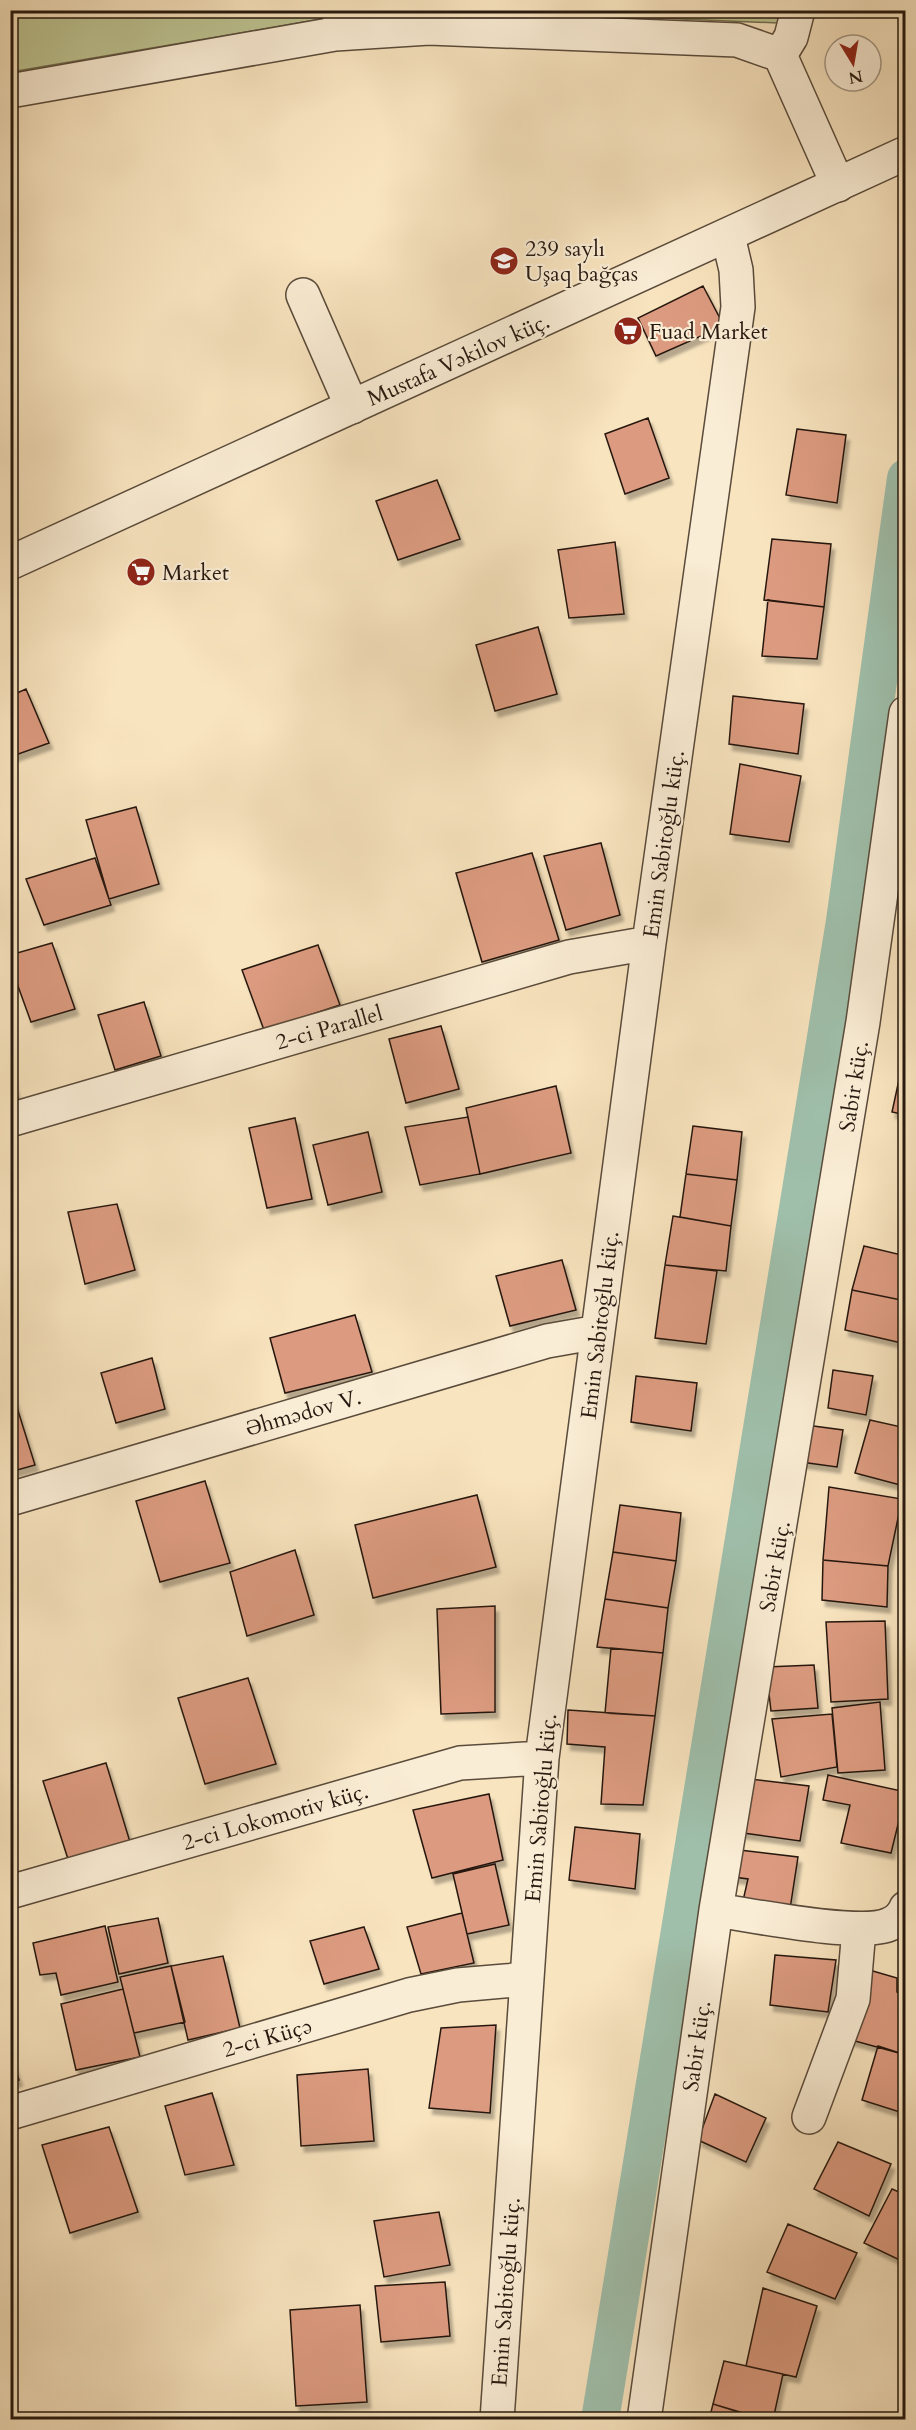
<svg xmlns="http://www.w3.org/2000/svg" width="916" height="2430" font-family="Cardo,serif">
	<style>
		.green { fill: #bdc492; stroke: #726e50; stroke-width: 1.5 }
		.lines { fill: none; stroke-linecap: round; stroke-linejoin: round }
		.canal { stroke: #9fbfab; stroke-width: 38 }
		.building { fill: #dc9b80; stroke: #26180f; stroke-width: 1.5; filter: url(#shadow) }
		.service-casing { stroke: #5a4b3b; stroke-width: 21 }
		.minor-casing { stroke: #5a4b3b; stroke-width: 36 }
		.tertiary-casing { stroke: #5a4b3b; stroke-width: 36 }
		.service { stroke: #faedd5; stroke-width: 18 }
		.minor { stroke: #faedd5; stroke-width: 33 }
		.tertiary { stroke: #faedd5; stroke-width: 33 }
		.labels { text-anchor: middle; stroke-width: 4.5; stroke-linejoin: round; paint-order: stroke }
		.poi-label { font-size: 22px; fill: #26180f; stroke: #faedd5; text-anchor: start }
		.street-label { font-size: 22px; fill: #26180f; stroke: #faedd5 }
	</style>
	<defs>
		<filter id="shadow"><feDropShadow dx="3.5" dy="6" stdDeviation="1.5" flood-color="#0004"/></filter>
	</defs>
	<rect width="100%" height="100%" fill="#f8e4bf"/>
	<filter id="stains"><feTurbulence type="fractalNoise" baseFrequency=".00333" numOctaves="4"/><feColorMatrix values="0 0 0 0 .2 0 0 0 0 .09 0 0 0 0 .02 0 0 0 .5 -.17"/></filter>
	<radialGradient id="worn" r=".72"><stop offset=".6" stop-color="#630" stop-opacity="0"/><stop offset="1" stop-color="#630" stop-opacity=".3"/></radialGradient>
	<!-- green -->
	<path class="green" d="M778 10V23L493 11Z
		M10 11H368L11 72Z"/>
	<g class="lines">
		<!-- canal -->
		<path class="canal" d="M600 2420 845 921 906 478"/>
	</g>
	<!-- building -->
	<path class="building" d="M703 286 724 326 656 356 638 318Z
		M648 418 669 478 625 494 605 434Z
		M797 429 846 435 837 503 786 495Z
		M437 480 460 539 398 560 376 501Z
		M772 539 831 544 824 607 764 600Z
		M615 542 624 614 569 618 558 550Z
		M768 600 824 607 817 659 762 656Z
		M538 627 557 694 495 711 476 645Z
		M26 689 49 743 10 757V696Z
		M733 696 804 704 798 754 729 744Z
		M740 764 801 776 789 842 730 834Z
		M136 807 159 884 109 899 86 820Z
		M601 843 620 915 566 930 544 856Z
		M532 853 559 940 482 962 456 873Z
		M95 858 111 905 44 925 26 879Z
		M52 943 75 1009 31 1022 10 964V955Z
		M318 945 340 1005 264 1030 242 970Z
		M144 1002 161 1056 115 1070 98 1015Z
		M441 1026 459 1089 406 1103 389 1039Z
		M902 1066 906 1067V1115L892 1112Z
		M10 1070 18 1100 10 1102Z
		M556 1086 571 1153 480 1174 466 1108Z
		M468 1117 480 1174 420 1185 405 1127Z
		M295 1118 312 1199 267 1208 249 1128Z
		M693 1126 742 1132 737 1180 686 1174Z
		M368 1132 382 1192 328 1205 313 1145Z
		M686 1174 737 1180 731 1226 680 1217Z
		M117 1204 135 1270 85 1284 68 1212Z
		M673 1216 731 1226 726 1271 665 1265Z
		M864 1246 906 1256V1301L852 1290Z
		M562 1260 576 1310 510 1326 496 1276Z
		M665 1265 717 1271 706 1344 655 1338Z
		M852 1290 906 1301V1344L845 1330Z
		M355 1315 372 1372 285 1393 270 1338Z
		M152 1358 165 1409 116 1423 101 1373Z
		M833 1370 873 1376 866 1415 828 1408Z
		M636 1376 697 1383 691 1431 631 1422Z
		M10 1385 35 1465 10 1472Z
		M870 1420 906 1428 904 1486 855 1473Z
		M806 1425 843 1430 837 1467 801 1462Z
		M205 1481 230 1563 160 1582 136 1501Z
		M829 1487 902 1499 888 1566 823 1560Z
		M477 1495 496 1567 373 1598 355 1525Z
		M620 1505 681 1513 676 1561 613 1552Z
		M295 1550 314 1615 247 1636 230 1572Z
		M613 1552 676 1561 668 1608 605 1599Z
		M823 1560 888 1566 887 1607 822 1600Z
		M605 1599 668 1608 663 1653 597 1647Z
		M495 1606V1712L441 1714 437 1609Z
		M885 1621 888 1699 831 1702 826 1622Z
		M611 1648 663 1653 655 1716 605 1713Z
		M814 1665 818 1708 771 1711 766 1667Z
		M248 1678 276 1764 205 1784 178 1698Z
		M880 1702 885 1770 838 1773 832 1708Z
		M568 1710 655 1716 643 1805 601 1804 605 1747 567 1744Z
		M832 1714 837 1767 781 1777 772 1719Z
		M106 1763 130 1842 68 1859 43 1781Z
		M828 1775 906 1792 891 1853 841 1843 850 1805 823 1800Z
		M742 1778 809 1786 800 1841 736 1832Z
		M489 1794 503 1860 432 1878 413 1810Z
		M575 1827 640 1834 635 1889 569 1880Z
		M731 1849 798 1857 790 1909 742 1905 748 1879 726 1876Z
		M495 1864 509 1925 467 1934 453 1874Z
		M462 1913 474 1963 421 1974 407 1927Z
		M158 1918 168 1963 119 1974 108 1927Z
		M105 1926 118 1982 61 1995 56 1973 40 1975 33 1943Z
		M364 1927 379 1969 324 1984 310 1941Z
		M775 1955 836 1960 828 2012 770 2005Z
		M223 1956 240 2028 188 2040 171 1966Z
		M171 1966 185 2022 134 2033 120 1977Z
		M866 1969 897 1978V1992L906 1997V2055L844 2038Z
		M123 1989 140 2057 76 2070 61 2004Z
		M496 2025 490 2113 429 2108 441 2028Z
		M878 2046 906 2055V2114L862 2100Z
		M10 2055 19 2080 10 2083Z
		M368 2069 374 2141 301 2146 297 2075Z
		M212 2093 234 2165 185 2175 165 2106Z
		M715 2094 766 2118 746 2162 698 2140Z
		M109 2127 138 2212 70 2233 42 2145Z
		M838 2142 891 2164 869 2216 814 2189Z
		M892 2189 906 2195V2263L864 2243Z
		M439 2212 450 2265 384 2277 374 2221Z
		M788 2224 857 2253 835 2299 767 2272Z
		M445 2282 450 2336 381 2342 375 2286Z
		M763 2288 817 2306 796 2377 746 2366Z
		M360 2305 367 2402 296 2406 290 2310Z
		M724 2361 783 2374 773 2420H764L713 2404Z
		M713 2404 760 2418 759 2420H709Z"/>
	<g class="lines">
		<!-- service casing -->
		<g class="service-casing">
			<path id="service" d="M331 10 335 34"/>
		</g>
		<!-- minor casing -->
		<g class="minor-casing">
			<path id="minor" d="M798 10 791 37 780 55 838 185
				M10 91 335 34 429 28 737 40 780 55
				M303 295 352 407
				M10 1120 569 957 649 943
				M10 1499 547 1341 598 1332
				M10 1892 460 1763 542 1758
				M716 1910C751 1915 861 1938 890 1924 897 1921 903 1915 906 1908
				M10 2113 409 1995 458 1985 527 1979
				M809 2117 853 1999 859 1929
				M497 2420 542 1758 649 943 738 307 736 270 728 236
				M644 2420 716 1910 863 1022 906 713"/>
		</g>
		<!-- tertiary casing -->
		<g class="tertiary-casing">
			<path id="tertiary" d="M10 563 906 153"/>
		</g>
		<!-- service -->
		<use href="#service" class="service"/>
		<!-- minor -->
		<use href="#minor" class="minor"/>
		<!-- tertiary -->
		<use href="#tertiary" class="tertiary"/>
	</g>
	<!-- icons -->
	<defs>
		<g id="school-disc" transform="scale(1.5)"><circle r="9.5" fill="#8f2418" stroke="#faedd5"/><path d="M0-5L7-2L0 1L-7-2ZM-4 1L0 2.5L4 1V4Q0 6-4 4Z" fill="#fff"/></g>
		<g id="supermarket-disc" transform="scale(1.5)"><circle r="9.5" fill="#8f2418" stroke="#faedd5"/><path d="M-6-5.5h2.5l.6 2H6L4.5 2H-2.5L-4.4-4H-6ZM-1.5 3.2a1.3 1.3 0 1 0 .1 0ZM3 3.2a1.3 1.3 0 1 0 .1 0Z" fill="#fff"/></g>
	</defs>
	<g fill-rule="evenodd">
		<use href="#school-disc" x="504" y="261"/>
		<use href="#supermarket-disc" x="628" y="331"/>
		<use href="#supermarket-disc" x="141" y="572"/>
	</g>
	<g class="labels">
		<!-- poi labels -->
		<g class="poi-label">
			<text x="525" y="256">239 saylı<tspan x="525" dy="25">Uşaq bağças</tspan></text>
			<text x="649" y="339">Fuad Market</text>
			<text x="162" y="580">Market</text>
		</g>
		<!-- street labels -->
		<g class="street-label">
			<text transform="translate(458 359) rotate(-24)" y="8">Mustafa Vəkilov küç.</text>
			<text transform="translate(663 844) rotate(-82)" y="8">Emin Sabitoğlu küç.</text>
			<text transform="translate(329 1027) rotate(-16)" y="8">2-ci Parallel</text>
			<text transform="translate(853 1086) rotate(-81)" y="8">Sabir küç.</text>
			<text transform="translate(599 1325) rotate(-83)" y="8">Emin Sabitoğlu küç.</text>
			<text transform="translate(303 1412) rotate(-16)" y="8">Əhmədov V.</text>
			<text transform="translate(774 1566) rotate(-80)" y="8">Sabir küç.</text>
			<text transform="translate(540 1808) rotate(-85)" y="8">Emin Sabitoğlu küç.</text>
			<text transform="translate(275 1816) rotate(-16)" y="8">2-ci Lokomotiv küç.</text>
			<text transform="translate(267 2037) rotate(-16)" y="8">2-ci Küçə</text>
			<text transform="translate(696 2046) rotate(-82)" y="8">Sabir küç.</text>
			<text transform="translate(505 2292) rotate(-86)" y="8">Emin Sabitoğlu küç.</text>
		</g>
	</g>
	<!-- margin -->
	<rect width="916" height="2430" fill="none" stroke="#f8e4bf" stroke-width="36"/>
	<rect x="12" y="12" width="892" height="2406" fill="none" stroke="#26180f" stroke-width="3"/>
	<rect x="18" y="18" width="880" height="2394" fill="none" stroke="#26180f" stroke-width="1.5"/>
	<!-- north arrow -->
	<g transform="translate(853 63) rotate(169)"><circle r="28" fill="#faedd5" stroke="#a59886" stroke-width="1.5"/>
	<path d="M0-4.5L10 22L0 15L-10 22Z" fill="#8f2418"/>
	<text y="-9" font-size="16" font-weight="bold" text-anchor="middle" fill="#26180f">N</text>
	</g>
	<rect width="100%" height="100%" filter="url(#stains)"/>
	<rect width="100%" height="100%" fill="url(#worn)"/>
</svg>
